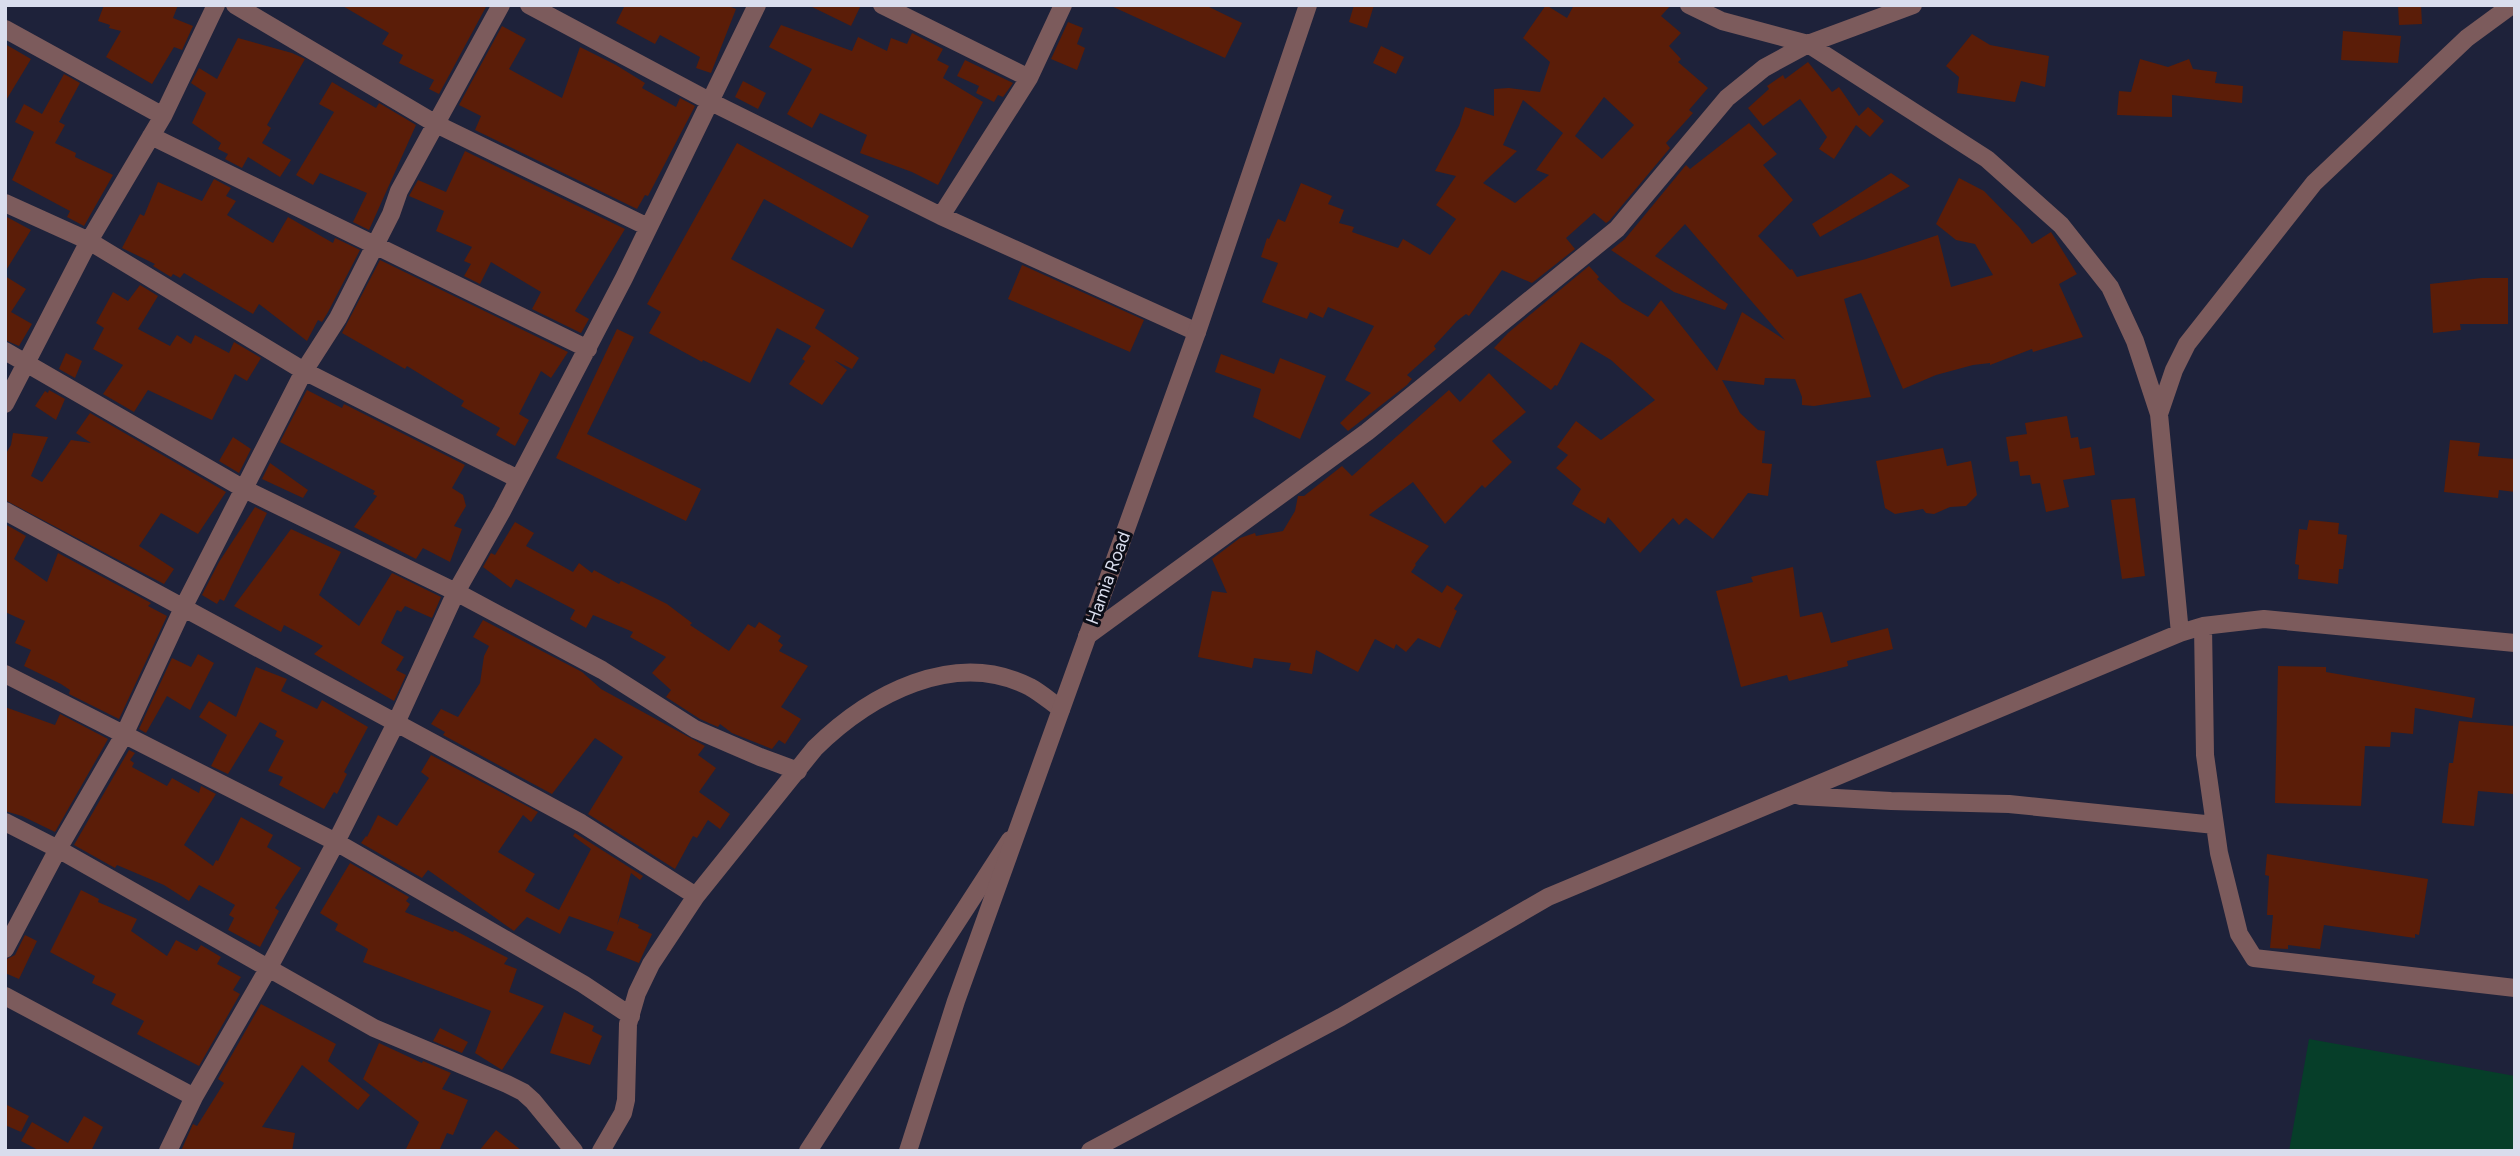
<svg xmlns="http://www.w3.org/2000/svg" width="2520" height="1156" font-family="Figtree,sans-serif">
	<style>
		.green { fill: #063e29 }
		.building { fill: #5b1d08; fill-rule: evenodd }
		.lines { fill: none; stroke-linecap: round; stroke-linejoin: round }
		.minor { stroke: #7c5b5c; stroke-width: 18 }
		.tertiary { stroke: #7c5b5c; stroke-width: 18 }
		.labels { text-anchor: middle; stroke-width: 6; stroke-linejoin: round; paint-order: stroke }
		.street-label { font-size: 18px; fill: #d9dded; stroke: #0b0d17 }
	</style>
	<rect width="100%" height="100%" fill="#1e223a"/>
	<!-- green -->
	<path class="green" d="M2309 1039 2515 1076V1151H2289Z"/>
	<!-- building -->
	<path class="building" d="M104 5H178L173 18 193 26 182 50 174 47 152 84 106 57 121 31 109 28 110 25 98 21Z
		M341 5H487L439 94 429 89 434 80 399 63 403 55 382 44 389 33Z
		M625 5H726L736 9 711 73 696 68 700 57 660 35 655 44 616 23Z
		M808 5H861L851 26Z
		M1109 5H1205L1242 23 1225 58Z
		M1354 5H1374L1367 28 1349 22Z
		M1546 5 1567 18 1574 5H1671L1661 16 1681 33 1669 46 1681 59 1678 62 1708 88 1689 110 1693 113 1666 143 1670 148 1609 221 1606 223 1594 213 1566 238 1575 249 1532 283 1502 270 1469 316 1466 314 1457 321 1434 346 1436 349 1407 375 1412 379 1407 385 1348 431 1340 423 1371 393 1345 380 1374 326 1328 307 1323 318 1310 312 1307 319 1262 302 1278 263 1261 257 1267 238 1269 239 1278 219 1285 222 1301 183 1332 196 1328 204 1344 210 1339 223 1354 227 1352 232 1398 248 1403 239 1430 255 1456 219 1436 205 1456 176 1435 171 1459 126 1465 107 1494 116V89L1509 88 1540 92 1550 62 1523 38ZM1604 97 1634 125 1602 159 1575 136ZM1523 100 1563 133 1536 170 1549 175 1515 203 1483 183 1517 151 1503 145Z
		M2398 5H2421L2422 24 2399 25Z
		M1068 22 1083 28 1077 44 1085 48 1077 70 1051 59Z
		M781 25 852 51 858 37 887 51 891 38 907 44 912 33 943 49 937 60 949 66 943 78 983 102 938 185 912 172 860 153 867 135 820 113 812 128 787 114 812 69 769 47Z
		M502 26 526 39 509 69 562 98 580 47 616 65 645 83 642 88 676 107 680 98 695 106 648 196 645 195 637 209 475 130 481 116 459 105Z
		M2343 31 2401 36 2398 63 2341 60Z
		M1972 34 1990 45 2049 56 2045 87 2021 81 2015 102 1957 93 1959 77 1946 66Z
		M238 38 292 53 305 59 267 125 271 128 262 143 291 160 280 177 248 157 242 168 225 159 228 154 218 149 221 143 192 123 206 93 191 83 199 68 217 79Z
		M5 44 31 59 5 102Z
		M1381 46 1404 57 1396 74 1373 63Z
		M2140 59 2168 67 2189 59 2193 69 2217 72 2215 83 2243 86 2242 103 2172 95V117L2117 115 2119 91 2131 92Z
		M965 60 1013 83 1003 97 998 95 994 102 976 93 979 86 957 76Z
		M1808 62 1832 92 1839 87 1859 116 1868 107 1884 121 1870 137 1856 125 1834 159 1819 149 1827 137 1800 99 1763 126 1748 108 1769 89 1767 86 1783 75 1785 79Z
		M64 74 80 83 59 122 65 125 55 143 76 153 75 157 113 175 84 226 67 217 70 211 12 180 34 132 15 122 24 104 42 114Z
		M743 81 766 93 758 109 735 97Z
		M332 82 376 108 379 103 416 125 369 230 353 222 367 193 320 173 313 185 296 175 334 112 319 104Z
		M1749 123 1777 154 1763 165 1793 200 1758 236 1790 270 1792 269 1797 277 1866 259 1938 235 1951 287 1993 275 1975 244 1956 240 1936 224 1959 178 1984 191 2020 228 2032 244 2051 232 2077 274 2059 284 2083 337 2033 352 2032 349 1990 365V363L1973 365 1936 375 1903 389 1861 293 1844 299 1871 397 1814 406 1802 405V397L1795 379 1765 378 1764 385 1722 380 1740 413 1758 430 1765 431 1762 463 1772 464 1768 496 1748 493 1713 539 1686 518 1679 525 1673 518 1640 553 1608 517 1605 524 1572 504 1581 489 1556 468 1568 455 1557 447 1576 421 1601 440 1655 400 1611 360 1581 342 1557 386 1555 385 1551 390 1494 348 1508 333 1589 266 1599 277 1597 279 1622 302 1648 317 1661 300 1717 371 1742 312 1785 340 1685 224 1655 256 1728 304 1725 310 1674 292 1611 250 1625 239 1686 165 1690 169Z
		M737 143 869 216 852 248 764 199 731 259 825 310 815 328 859 358 852 369 834 360 847 370 822 405 789 384 805 361 802 359 811 346 777 328 750 383 703 360 702 362 649 333 661 312 647 304Z
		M465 151 625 229 575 311 589 319 581 333 532 309 541 292 491 262 480 284 464 276 471 264 464 261 472 247 436 231 444 211 409 196 418 180 446 192Z
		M1891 173 1910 186 1820 237 1812 224Z
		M214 179 231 188 226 196 236 201 227 215 273 243 288 217 333 243 335 238 360 250 328 312 322 322 318 320 307 341 259 304 253 314 184 273 180 278 173 274 171 277 153 266 155 264 122 248 140 214 144 216 158 182 202 201Z
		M5 216 31 230 5 272Z
		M380 260 568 352 551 378 541 371 519 414 529 420 515 446 496 435 500 428 461 406 464 401 407 366 405 369 342 333Z
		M1022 265 1144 320 1130 352 1008 299Z
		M5 276 26 289 11 312 32 324 19 346 5 340Z
		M2482 278H2508V324H2460L2461 330 2433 333 2430 284Z
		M140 285 158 296 138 329 170 346 177 335 191 344 195 335 229 353 234 342 261 358 247 381 235 374 212 420 148 390 134 412 103 394 123 365 93 349 104 328 96 323 113 292 128 301Z
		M617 329 634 337 587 434 701 489 686 521 556 458Z
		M66 353 82 361 75 378 59 369Z
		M1221 354 1274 374 1280 358 1326 376 1300 439 1253 417 1261 389 1215 372Z
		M1489 373 1526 412 1492 441 1512 462 1485 488 1482 485 1445 524 1413 482 1369 515 1429 546 1415 564 1416 565 1411 572 1442 593 1447 585 1463 595 1454 609 1457 611 1440 648 1418 638 1406 652 1396 644 1394 649 1375 639 1358 672 1316 650 1312 674 1289 670 1291 663 1254 658 1252 668 1198 657 1212 591 1227 593 1212 559 1240 538 1255 533 1256 536 1283 531 1295 511 1298 496H1304L1342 466 1352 476 1449 390 1460 402Z
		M49 390 65 399 56 420 35 406 45 391 48 393Z
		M307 390 342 408 344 404 465 465 452 488 463 495 466 506 454 526 462 529 450 562 423 548 416 559 354 527 377 496 373 494 375 491 280 442Z
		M90 413 226 492 198 534 161 513 139 546 174 569 164 584 5 500V455L11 445 13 433 48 437 31 476 42 482 71 440 91 443 76 433Z
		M2067 416 2071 438 2078 437 2080 449 2091 447 2095 475 2063 480 2069 507 2046 512 2040 483 2032 484 2030 475 2020 476 2018 461 2010 462 2006 437 2027 434 2025 423Z
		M233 437 251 449 239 473 219 461Z
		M2450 440 2480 443 2478 456 2515 459V492L2499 490 2498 498 2444 492Z
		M1943 448 1947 466 1971 461 1977 495 1966 506 1950 507 1934 514 1926 513 1923 509 1895 514 1885 508 1876 461Z
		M270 463 308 490 303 498 262 479Z
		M2135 498 2145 576 2122 579 2111 500Z
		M255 507 267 513 224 601 220 599 217 604 202 595 219 562Z
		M2309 520 2339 523 2338 534 2347 535 2343 569H2339L2338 584 2298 579 2299 565 2295 564 2299 529 2307 530Z
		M515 522 534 533 526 546 573 572 579 563 592 573 594 570 619 584 621 581 667 604 692 623 690 625 729 651 748 624 755 628 759 622 781 636 778 641 783 645 779 651 808 666 781 707 801 719 785 744 779 740 772 749 732 733 720 724 718 727 700 719 666 697 671 690 652 673 666 657 630 637 633 632 593 615 586 628 570 619 575 610 516 579 511 588 483 567 491 553 495 555Z
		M5 524 26 536 14 559 47 582 58 553 151 603 148 606 167 616 119 719 69 694 70 690 61 684 24 666 31 650 15 643 25 621 5 612Z
		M291 529 341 552 319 595 359 626 392 573 441 597 432 618 405 606 401 612 397 610 381 643 404 657 396 670 406 675 394 701 314 654 323 646 284 625 281 632 234 606Z
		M1793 567 1800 617 1822 612 1831 643 1888 628 1893 649 1847 661 1848 666 1789 681 1787 675 1741 687 1716 591 1753 582 1751 577Z
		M483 620 582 672 601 689 705 746 698 755 716 768 699 792 730 814 720 829 708 820 697 838 693 836 675 869 588 814 623 757 595 738 552 794 443 735 445 732 431 724 441 709 458 717 480 683 484 656 489 646 473 637Z
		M198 654 214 663 190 710 167 696 146 733 139 729 172 658 191 667Z
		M2278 666 2326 667V672L2475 698 2472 718 2415 708 2413 734 2391 732 2390 747 2365 746 2361 806 2275 803Z
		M256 667 287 679 281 691 317 709 322 700 368 727 344 772 347 774 337 794 334 792 324 809 279 785 283 777 268 771 284 741 275 736 277 731 260 722 228 774 211 766 227 735 199 717 209 701 236 717Z
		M5 707 55 725 60 714 108 739 55 832 22 816 5 811Z
		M2459 721 2515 726 2514 794 2478 791 2474 826 2442 823 2449 763H2453Z
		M129 750 135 753 130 760 134 763 132 767 167 786 172 778 199 793 201 786 216 794 184 845 213 866 216 860 218 861 241 817 273 835 267 847 301 868 275 908 279 911 260 947 228 930 234 918 229 915 235 905 214 893 199 885 189 901 164 885 117 865 115 868 74 845Z
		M431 755 538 812 531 822 523 815 498 852 535 874 525 891 559 910 591 849 573 836 575 833 643 876 640 880 631 873 617 925 620 917 639 925 638 928 652 934 639 963 606 950 614 932 569 916 560 934 527 917 514 931 428 870 422 878 361 843 366 836 367 837 378 815 397 826 429 778 421 772Z
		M2267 854 2428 879 2419 935 2415 934V938L2324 925 2320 949 2288 945V949L2270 948 2273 915H2267L2269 876 2265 875Z
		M350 863 409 897 406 901 410 904 405 912 453 932 454 930 508 958 504 964 517 969 509 992 544 1006 502 1070 475 1053 491 1011 363 962 368 949 335 930 338 924 320 913Z
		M81 890 99 899 98 902 137 919 131 931 167 956 176 940 197 951 201 945 221 957 217 964 241 977 233 990 240 994 199 1066 137 1034 144 1021 111 1004 116 994 92 983 95 976 50 952Z
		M25 935 37 941 19 979 5 973V960L15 955Z
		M261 1004 336 1044 328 1061 370 1095 358 1110 302 1065 262 1127 295 1133 292 1151H181L193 1124 197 1126 224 1083 218 1079Z
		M564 1012 594 1026 592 1031 602 1036 590 1065 550 1053Z
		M440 1028 468 1042 462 1053 433 1041Z
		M379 1043 422 1063 423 1061 451 1073 442 1089 468 1100 453 1135 447 1133 439 1151H405L419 1122 363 1079Z
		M5 1104 29 1116 21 1132 5 1125Z
		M84 1116 103 1127 91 1151H40L21 1141 32 1122 68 1143Z
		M496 1130 522 1151H479Z"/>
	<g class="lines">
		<!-- minor -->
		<path class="minor" d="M235 5 436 124 648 227
			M529 5 711 102 941 216 1197 332
			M882 5 1029 78
			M1689 5 1722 21 1808 44 1987 159 2061 225 2110 287 2135 341 2159 414
			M5 29 163 116
			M151 136 588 349
			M5 203 89 241 304 371 518 479
			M941 216 1029 78 1063 5
			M5 351 244 489 456 592 602 670 695 729 760 757 798 771
			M5 404 89 241 163 116 216 5
			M5 511 581 823 696 896
			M2203 626 2205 755 2219 853 2239 934 2254 958 2515 988
			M2180 633 2159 414 2174 370 2187 344 2314 183 2467 38 2512 5
			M1087 636 1367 432 1617 229 1727 98 1764 68 1808 44 1913 5
			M5 674 336 842 583 984 631 1016
			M1800 796 1891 801 2009 804 2215 825
			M5 822 58 849 374 1028 507 1084 523 1092 533 1101 574 1151
			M5 949 58 849 124 735 183 608 304 371 338 318 391 214 399 191 501 5
			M5 996 194 1097
			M168 1151 194 1097 268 969 336 842 396 723 456 592 502 511 624 278 757 5
			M601 1151 623 1113 626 1100 628 1024 637 993 651 964 696 896 815 748C869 695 954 648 1030 687 1041 693 1051 702 1061 709
			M808 1151 1010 840
			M1090 1151 1341 1017 1548 897 2180 633 2203 626 2264 619 2515 643"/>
		<!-- tertiary -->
		<path class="tertiary" d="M908 1151 956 1001 1197 332 1308 5"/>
	</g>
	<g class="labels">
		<!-- street labels -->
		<g class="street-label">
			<text transform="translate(1108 578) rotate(-70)" y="6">Hamia Road</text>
		</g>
	</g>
	<!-- border -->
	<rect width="2520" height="1156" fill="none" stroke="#d9dded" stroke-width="14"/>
</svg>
